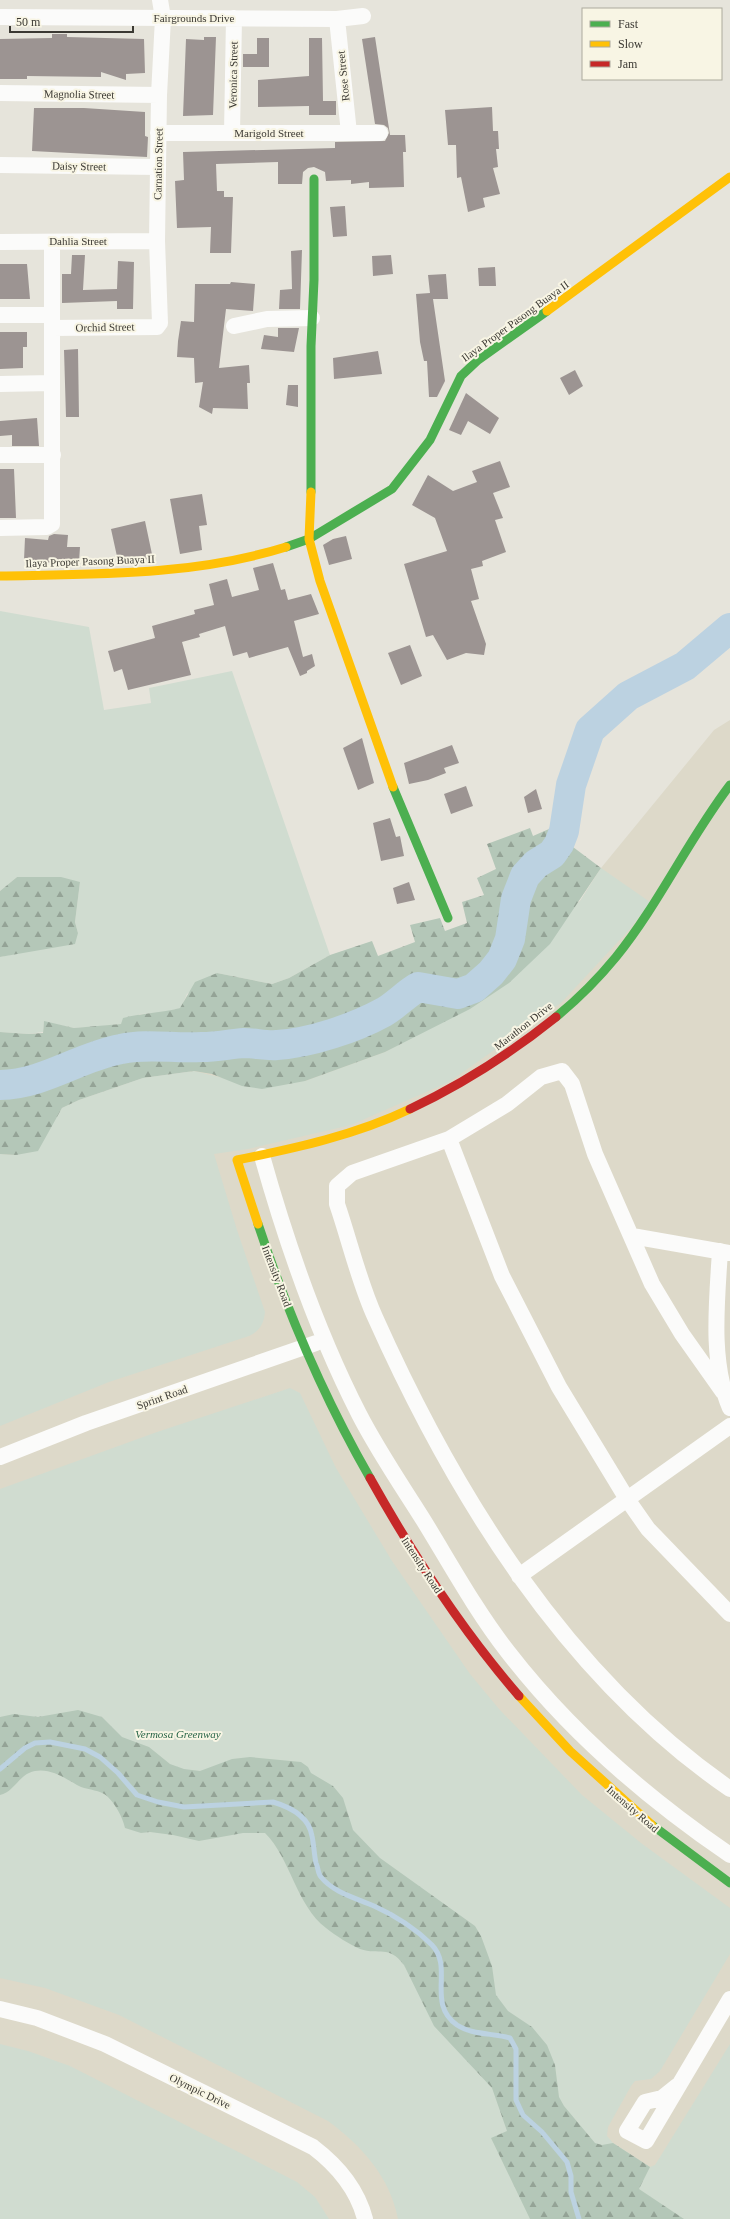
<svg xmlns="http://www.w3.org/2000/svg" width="730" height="2219" font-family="Georgia,serif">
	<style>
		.built { fill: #ddd9c9 }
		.green { fill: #d0dcd0 }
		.forest { fill: url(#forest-firs) }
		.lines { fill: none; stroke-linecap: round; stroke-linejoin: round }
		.stream { stroke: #bcd2e1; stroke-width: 5 }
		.river { stroke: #bcd2e1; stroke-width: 30 }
		.building { fill: #9c9492 }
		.street { stroke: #fbfbfa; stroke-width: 16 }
		.fast { stroke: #4caf50; stroke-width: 9 }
		.slow { stroke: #ffc107; stroke-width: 9 }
		.jam { stroke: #c62828; stroke-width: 9 }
		.labels { text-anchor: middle; stroke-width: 4; stroke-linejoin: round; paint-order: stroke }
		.street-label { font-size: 11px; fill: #3b3933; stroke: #f8f5e4 }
		.park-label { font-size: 11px; font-style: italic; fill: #286547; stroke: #f8f5e4 }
	</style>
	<defs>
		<pattern id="forest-firs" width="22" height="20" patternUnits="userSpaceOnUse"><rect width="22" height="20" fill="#b4c7b8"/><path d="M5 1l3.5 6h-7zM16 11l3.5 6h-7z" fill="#94a396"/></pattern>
	</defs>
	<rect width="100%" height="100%" fill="#e6e4db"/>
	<!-- built -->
	<path class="built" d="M730 720V2219H0V1154L580 901 601 868 714 730Z"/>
	<!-- green -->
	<path class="green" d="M0 611 89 627 104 710 151 703 149 688 232 671 330 955 289 978 272 984 217 973 187 994 181 1008 161 1013 140 1014 121 1024 95 1027 74 1028 44 1022 43 1032 28 1034 0 1032V957L44 948 78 933 75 922 80 882 17 877 0 891Z
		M601 868 650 902 630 929 561 1003 449 1082 351 1125 248 1149 214 1154 237 1230 265 1312C264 1323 260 1331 249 1336L109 1382 0 1426V1154L16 1155 51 1126 62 1108 79 1100 143 1078 194 1071 227 1079 305 1081 385 1052 424 1031 580 901Z
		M290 1388 300 1393 336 1468 392 1561 470 1674 499 1709 582 1795 641 1843 730 1908V1954L660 2071 651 2079 635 2081 631 2086 608 2127 607 2136 613 2143 650 2167 655 2165 730 2044V2219H398C390 2177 362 2146 328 2121L119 2015 45 1988 0 1978V1489L157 1432Z
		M0 2044 28 2051 70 2066 297 2182 315 2197 329 2219H0Z"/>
	<!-- forest -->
	<path class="forest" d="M530 828 533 836 549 829 601 868 550 944 509 983 470 1009 385 1052 305 1081 262 1089 242 1086 212 1074 194 1071 143 1078 79 1100 62 1108 38 1151 16 1155 0 1154V1032L28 1034 43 1033 44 1021 74 1028 121 1024 123 1018C142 1013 161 1013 180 1008L195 982 217 973 272 984 289 978 330 955 372 941 378 956 415 942 410 925 440 918 445 931 467 923 462 902 484 895 477 878 496 869 487 844Z
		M17 877H61L80 882 75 922 78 933 75 944 0 957V891Z
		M78 1710 102 1717 122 1737 149 1747 170 1764 184 1769 200 1771 232 1759 250 1757 301 1762 308 1767 311 1773 333 1786 343 1798 353 1830 380 1858 475 1926 481 1936 492 1966 496 1995 508 2011 532 2027 547 2045 555 2065 559 2097 564 2106 595 2143 602 2145 613 2143 650 2167 639 2189 684 2219H530L491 2138 507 2131 492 2088 434 2026 404 1965C388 1944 380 1956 360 1949 349 1944 336 1936 326 1928 296 1905 291 1859 265 1833H243L199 1841 173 1835 150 1832 141 1833 125 1828C122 1816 116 1805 107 1796 100 1790 89 1790 81 1787 65 1779 48 1765 29 1773 18 1778 12 1793 0 1795V1717L14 1714 38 1717Z"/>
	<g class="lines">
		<!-- stream -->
		<path class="stream" d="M0 1769 25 1748 35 1743 50 1742 85 1749 100 1757 118 1773 137 1795 158 1802 184 1807 273 1802C290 1807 309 1817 312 1836 314 1845 314 1854 316 1863 318 1867 318 1874 321 1877 334 1893 356 1898 374 1906 394 1915 416 1929 432 1945 454 1968 426 2003 457 2025 472 2035 493 2033 510 2038L516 2049V2100L523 2115 542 2132 567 2162 571 2176V2192L579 2219"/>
		<!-- river -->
		<path class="river" d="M0 1085C45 1084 78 1057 121 1049 148 1043 175 1049 202 1047 216 1047 230 1044 244 1043 255 1043 266 1046 277 1045 310 1043 355 1028 384 1012 396 1005 406 994 418 987L458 994 474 988 491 973 502 959 510 939 516 899 525 876 536 864 552 854 559 844 564 831 571 785 590 730 628 696 685 666 730 628"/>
	</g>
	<!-- building -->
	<path class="building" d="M52 34H67V37L144 39 145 73 126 74V80L101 72V77L27 76V79H0V39L52 38Z
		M204 37H216L213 115 183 116 186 39 204 40Z
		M375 37 390 135H405L406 152H403L404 187 369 188V182L351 184V180L326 181 325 172 314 167 308 168 303 172 302 184H278V162L216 164 217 191H224V197H233L231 253H210L211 227 177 228 175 181 184 180 183 152 335 148V142L385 141 389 133 388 128 384 125 375 124 362 39Z
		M257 38H269V67H243V54H257Z
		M309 38H322L323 101H336V115H309V106L258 107V80L309 76Z
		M492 107 493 131H498L499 149H496L498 167 493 168 500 194 483 198 485 207 468 212 461 177 457 178 456 145H448L445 110Z
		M34 108H84L145 112V136L148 137 147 157 32 151Z
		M345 206 347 236 333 237 330 207Z
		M302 250 300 309H279L280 290 292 289 291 251Z
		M72 255H85L83 290 117 289 118 261 134 262 133 309H117V301L62 303V274H71Z
		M391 255 393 274 373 276 372 256Z
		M0 264H27L30 299H0Z
		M495 267 496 286H479L478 268Z
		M446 274 448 299H433L445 381 437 397H429L427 361H424L420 342 416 294 430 293 428 275Z
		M231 282 255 284 253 311 226 309 219 368 249 365 250 383H247L248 409 213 408 212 414 199 407 203 382 195 383 194 358 177 357 178 341 181 321 194 322 195 284H230Z
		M278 328H299L294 352 261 349 264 335 278 337Z
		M0 332H27V347H23V368L0 369Z
		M78 349 79 417H66L64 350Z
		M378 351 382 374 334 379 333 358Z
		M575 370 583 386 569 395 560 378Z
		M288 385H298V407L286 405Z
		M466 393 499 418 490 434 468 421 461 435 449 430Z
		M37 418 39 446H12V435L0 436V421Z
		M500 461 510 487 493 493 503 518 495 520 506 552 482 561 483 566 471 569 479 599 471 601 486 644 484 655 466 653 447 660 433 635 426 637 404 564 447 551 435 518 412 505 428 475 453 491 477 482 472 471Z
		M0 469H14L16 518H0Z
		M202 494 207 525 199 526 202 550 180 554 170 499Z
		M145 521 153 559 118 561 111 529Z
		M54 534 68 535 67 547H80L79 562 27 563V560H24L25 538 48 540 49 536Z
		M346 536 352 559 329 565 323 545 333 539Z
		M273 563 281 590 285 589 288 600 311 594 319 614 294 621 303 657 312 654 315 666 307 671V673L300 676 288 647 249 658 247 652 233 656 225 626 199 634 200 637 182 642 191 675 128 690 122 669 114 672 108 651 155 638 152 626 195 614 194 610 214 605 209 584 227 579 232 597 259 590 253 568Z
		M410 645 422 676 401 685 388 653Z
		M362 738 374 783 358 790 343 748Z
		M452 745 459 763 444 768 446 773 428 780 409 784 404 763Z
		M466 786 473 806 451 814 444 794Z
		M536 789 542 809 528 813 524 797Z
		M390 818 396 837 400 836 404 856 381 861 373 823Z
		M409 882 415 900 397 904 393 888Z"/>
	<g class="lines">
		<!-- street -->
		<path class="street" d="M0 17 337 19 363 16
			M337 19 349 133
			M0 93 159 95
			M158 133H380
			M232 133 234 18
			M0 165 158 167
			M0 242 157 241
			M0 315H52
			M234 326 267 319 312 318
			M52 328 157 327 160 323 157 241 159 95 163 18 160 0
			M0 384 52 383
			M0 455H53
			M0 528 47 527 52 524V242
			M449 1139 502 1276 559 1387 627 1499 648 1529 730 1614
			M262 1156C287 1245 317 1332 359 1414 378 1451 402 1486 424 1521 451 1565 476 1611 508 1652 569 1731 648 1799 730 1855
			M632 1236 729 1253
			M720 1251C717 1301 710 1362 730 1408
			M723 1392 682 1334 652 1284 595 1154 572 1084 562 1071 541 1077 507 1104 449 1139 352 1173 337 1186V1204C350 1242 359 1282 375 1317 455 1496 566 1676 730 1789
			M0 1457 86 1423 316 1343
			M519 1576 730 1426
			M0 2009 37 2018 105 2044 313 2147C338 2166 357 2188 365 2219
			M677 2086 662 2098 645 2102 627 2131 646 2141 730 1999"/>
		<!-- fast -->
		<path class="fast" d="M311 492V346L314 280V179
			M286 547 309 539 392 489 430 440 461 376 478 360 547 311
			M393 787 448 918
			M556 1017C578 999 598 979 616 957 659 904 688 840 730 785
			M258 1224C287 1311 324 1398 370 1478
			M652 1825 730 1883"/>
		<!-- slow -->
		<path class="slow" d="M547 311 730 177
			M311 492 309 539 320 581 393 787
			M0 576C96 574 193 576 286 547
			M258 1224 237 1160C296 1148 356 1135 410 1109
			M519 1696 570 1751 652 1825"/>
		<!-- jam -->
		<path class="jam" d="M410 1109C463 1084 510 1054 556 1017
			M370 1478C413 1555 461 1629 519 1696"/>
	</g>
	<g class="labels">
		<!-- street labels -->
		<g class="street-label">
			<text x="194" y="22">Fairgrounds Drive</text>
			<text transform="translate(233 75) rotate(-89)" y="4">Veronica Street</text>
			<text transform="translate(343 76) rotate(-96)" y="4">Rose Street</text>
			<text transform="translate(79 94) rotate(1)" y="4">Magnolia Street</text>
			<text x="269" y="137">Marigold Street</text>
			<text transform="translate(158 164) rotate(-89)" y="4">Carnation Street</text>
			<text transform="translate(79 166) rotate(1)" y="4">Daisy Street</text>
			<text x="78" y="245">Dahlia Street</text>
			<text transform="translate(515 321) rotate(-36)" y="4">Ilaya Proper Pasong Buaya II</text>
			<text transform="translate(105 327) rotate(-1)" y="4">Orchid Street</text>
			<text transform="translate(90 561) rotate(-2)" y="4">Ilaya Proper Pasong Buaya II</text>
			<text transform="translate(523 1026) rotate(-38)" y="4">Marathon Drive</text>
			<text transform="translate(277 1276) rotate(69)" y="4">Intensity Road</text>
			<text transform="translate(162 1397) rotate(-19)" y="4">Sprint Road</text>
			<text transform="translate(422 1565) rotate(57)" y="4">Intensity Road</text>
			<text transform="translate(633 1809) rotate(41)" y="4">Intensity Road</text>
			<text transform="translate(200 2091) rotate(26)" y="4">Olympic Drive</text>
		</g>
		<!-- park labels -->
		<g class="park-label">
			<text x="178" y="1738">Vermosa Greenway</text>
		</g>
	</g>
	<!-- legend -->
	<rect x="582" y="8" width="140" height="72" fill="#f8f5e4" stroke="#acaa9d"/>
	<rect x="590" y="21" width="20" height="6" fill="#4caf50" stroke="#acaa9d"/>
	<text x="618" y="28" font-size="12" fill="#3b3933">Fast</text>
	<rect x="590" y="41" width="20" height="6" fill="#ffc107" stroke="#acaa9d"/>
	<text x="618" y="48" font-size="12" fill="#3b3933">Slow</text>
	<rect x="590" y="61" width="20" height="6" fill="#c62828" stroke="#acaa9d"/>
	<text x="618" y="68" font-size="12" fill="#3b3933">Jam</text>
	<!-- scale -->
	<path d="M10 26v6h123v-6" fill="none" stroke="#3b3933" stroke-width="2"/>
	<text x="16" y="26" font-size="12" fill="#3b3933" stroke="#f8f5e4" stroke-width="3" paint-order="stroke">50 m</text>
</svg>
